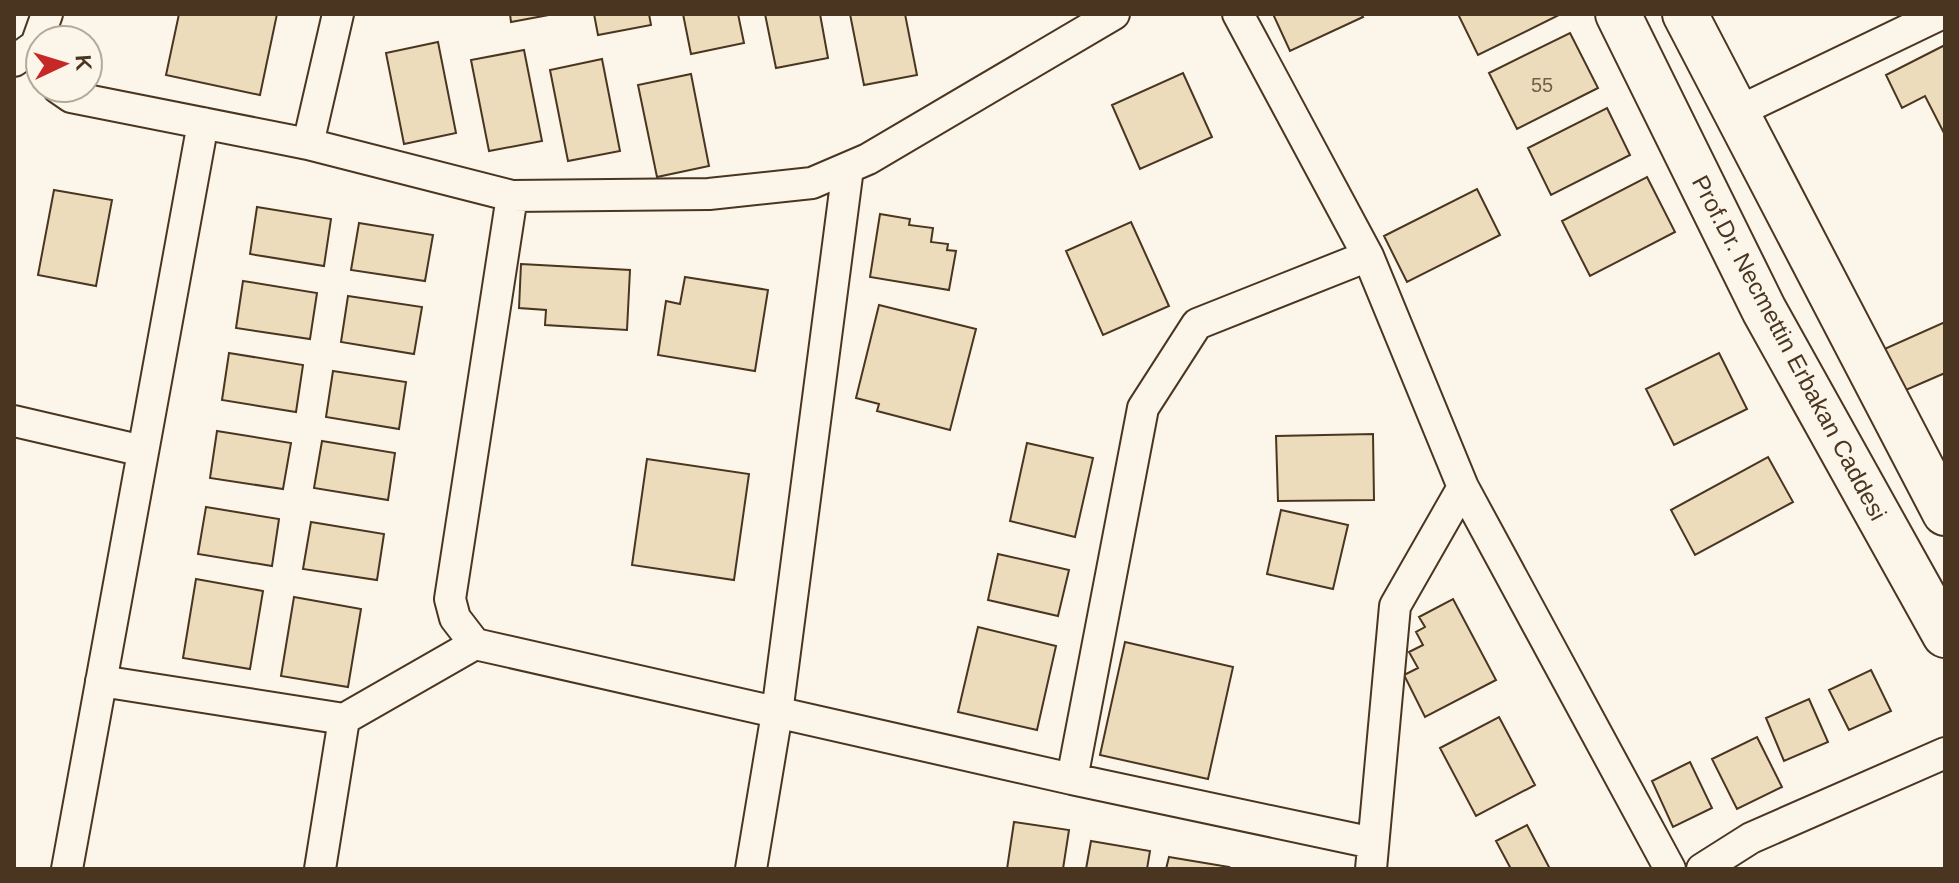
<svg xmlns="http://www.w3.org/2000/svg" width="1959" height="883" font-family="Helvetica,sans-serif">
	<style>
		.building { fill: #ecdcbc; stroke: #4a3520; stroke-width: 2 }
		.lines { fill: none; stroke-linecap: round; stroke-linejoin: round }
		.minor-casing { stroke: #4a3520; stroke-width: 34 }
		.primary-casing { stroke: #4a3520; stroke-width: 48 }
		.minor { stroke: #fbf6e9; stroke-width: 30 }
		.primary { stroke: #fbf6e9; stroke-width: 44 }
		.labels { text-anchor: middle; stroke-width: 6; stroke-linejoin: round; paint-order: stroke }
		.number-label { font-size: 20px; fill: #725f47 }
		.street-label { font-size: 24px; fill: #4a3520; stroke: #fbf6e9 }
	</style>
	<rect width="100%" height="100%" fill="#fbf6e9"/>
	<!-- building -->
	<path class="building" d="M179 14H277L260 95 166 75Z
		M510 14H554L511 22Z
		M594 14H649L651 25 598 35Z
		M683 14H738L744 43 691 54Z
		M765 14H820L828 58 776 68Z
		M850 14H905L917 75 864 85Z
		M1273 14H1361L1363 17 1290 51Z
		M1458 14H1558L1559 15 1478 55Z
		M1570 33 1598 88 1517 129 1489 73Z
		M438 42 456 133 404 144 386 53Z
		M1945 45V135L1925 96 1902 108 1886 75Z
		M524 50 542 141 489 151 471 60Z
		M602 59 620 151 568 161 550 70Z
		M1183 73 1212 137 1140 169 1112 105Z
		M691 74 709 166 657 177 638 85Z
		M1607 108 1630 155 1551 195 1528 148Z
		M1647 177 1675 232 1590 276 1562 221Z
		M1477 189 1500 235 1407 282 1384 236Z
		M54 190 112 200 96 286 38 275Z
		M257 207 331 219 324 266 250 254Z
		M880 214 910 219 909 225 933 228 931 242 948 244 947 250 956 251 949 290 870 277Z
		M1131 222 1169 306 1103 335 1066 251Z
		M359 223 433 235 425 281 351 270Z
		M521 264 630 270 627 330 545 325 546 310 519 308Z
		M685 277 768 290 755 371 658 355 666 301 680 304Z
		M243 281 317 293 310 339 236 328Z
		M348 296 422 307 414 354 341 342Z
		M879 305 976 329 950 430 877 411 879 404 856 398Z
		M1945 322V373L1899 393 1880 351Z
		M229 353 303 365 296 412 222 400Z
		M1719 353 1747 409 1674 445 1646 389Z
		M333 371 406 382 399 429 326 417Z
		M217 431 291 443 283 489 210 478Z
		M1373 434 1374 500 1278 501 1276 436Z
		M322 441 395 453 388 500 314 488Z
		M1027 443 1093 458 1075 537 1010 521Z
		M1768 457 1793 502 1695 555 1671 510Z
		M647 459 749 474 734 580 632 565Z
		M206 507 279 519 272 566 198 554Z
		M1281 510 1348 525 1333 589 1267 574Z
		M311 522 384 534 377 580 303 569Z
		M998 554 1069 570 1058 616 988 600Z
		M196 579 263 591 250 669 183 658Z
		M294 597 361 609 348 687 281 676Z
		M1453 599 1496 680 1425 717 1404 675 1418 668 1409 652 1423 645 1416 632 1425 627 1419 617Z
		M978 627 1056 646 1037 730 958 712Z
		M1125 642 1233 667 1208 779 1100 755Z
		M1871 670 1891 711 1849 730 1829 690Z
		M1809 699 1828 742 1784 761 1766 718Z
		M1499 717 1535 785 1476 816 1440 748Z
		M1757 737 1782 787 1737 809 1712 759Z
		M1690 762 1712 808 1673 827 1652 781Z
		M1014 822 1069 830 1063 869H1007Z
		M1527 825 1550 869H1511L1496 841Z
		M1091 841 1150 851 1147 869H1086Z
		M1169 857 1229 867 1228 869H1166Z"/>
	<g class="lines">
		<!-- minor casing -->
		<g class="minor-casing">
			<path id="minor" d="M1238 14 1368 256 1463 487 1670 869
				M14 61 36 45 47 14
				M58 88 71 97 308 144 512 196 709 194 812 183 868 159 1114 14
				M1737 112 1941 14
				M308 144 338 14
				M512 196 450 599 455 618 475 644 1072 779 1143 408 1197 324 1368 256
				M14 421 143 451
				M101 681 344 719 475 644
				M1072 779 1373 843
				M67 869 203 123
				M320 869 344 719
				M751 869 777 713 848 168
				M1371 869 1395 606 1463 487
				M1702 869 1751 838 1945 753"/>
		</g>
		<!-- primary casing -->
		<g class="primary-casing">
			<path id="primary" d="M1618 14 1764 310 1945 635
				M1685 14 1945 513"/>
		</g>
		<!-- minor -->
		<use href="#minor" class="minor"/>
		<!-- primary -->
		<use href="#primary" class="primary"/>
	</g>
	<g class="labels">
		<!-- number labels -->
		<g class="number-label">
			<text x="1542" y="92">55</text>
		</g>
		<!-- street labels -->
		<g class="street-label">
			<text transform="translate(1789 348) rotate(62)" y="8">Prof.Dr. Necmettin Erbakan Caddesi</text>
		</g>
	</g>
	<!-- border -->
	<rect width="1959" height="883" fill="none" stroke="#4a3520" stroke-width="32"/>
	<!-- north arrow -->
	<g transform="translate(64 64) rotate(86)"><circle r="38" fill="#fbf6e9" stroke="#b4a999" stroke-width="2"/>
	<path d="M0-6L14 30L0 20L-14 30Z" fill="#c62828"/>
	<text y="-12" font-size="22" font-weight="bold" text-anchor="middle" fill="#4a3520">K</text>
	</g>
</svg>
